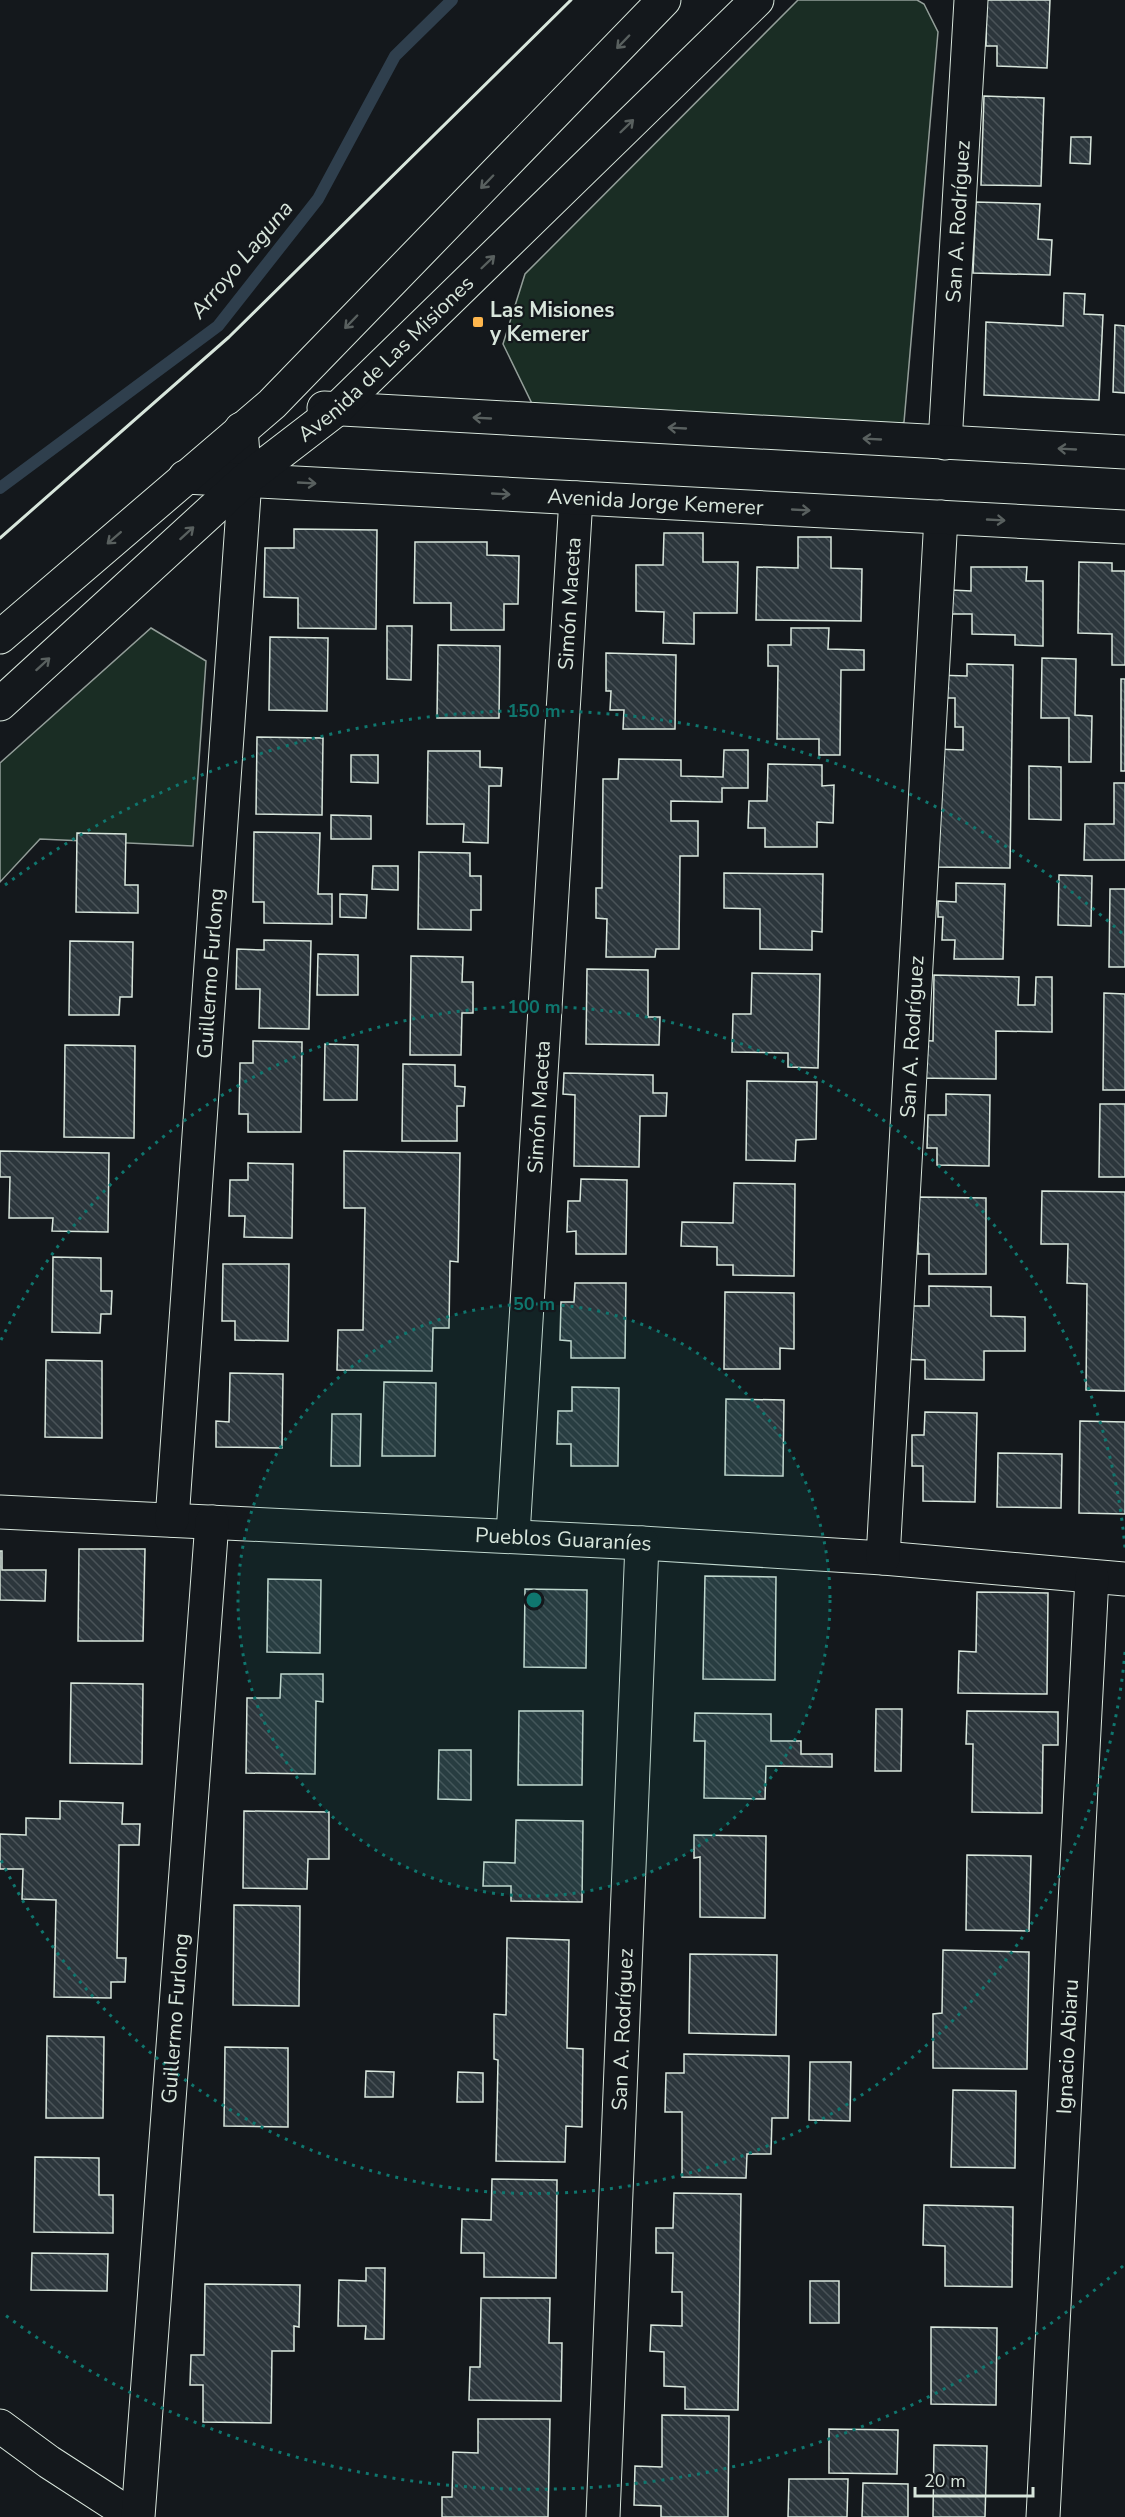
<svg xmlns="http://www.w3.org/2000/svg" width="1125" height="2517" font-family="'Nunito Sans',sans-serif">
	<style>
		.park { fill: #1a2d24; stroke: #939e99; stroke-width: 1.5 }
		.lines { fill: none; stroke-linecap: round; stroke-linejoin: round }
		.stream { stroke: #2f3f4d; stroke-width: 12 }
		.building { fill: url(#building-back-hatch); stroke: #d8e6dc; stroke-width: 1.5 }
		.street-casing { stroke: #d8e6dc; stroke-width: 35 }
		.secondary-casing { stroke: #d8e6dc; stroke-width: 35 }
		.street { stroke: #14181c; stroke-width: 33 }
		.secondary { stroke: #14181c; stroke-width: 33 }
		.wall { stroke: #d8e6dc; stroke-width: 3 }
		.oneway { stroke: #59605f }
		.ring { fill: none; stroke: #0f766e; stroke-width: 3; stroke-dasharray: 3 6 }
		.poi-dot { fill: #ffb74d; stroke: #14181c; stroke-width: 2 }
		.labels { text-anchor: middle; stroke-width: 4.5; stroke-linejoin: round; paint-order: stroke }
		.street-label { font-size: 21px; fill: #d8e6dc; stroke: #14181c }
		.poi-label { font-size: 21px; font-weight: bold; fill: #d8e6dc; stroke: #14181c; text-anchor: start }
		.water-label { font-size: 22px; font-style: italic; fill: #d8e6dc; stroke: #14181c }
		.centre { fill: #0f766e; stroke: #14181c; stroke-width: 3 }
		.ring-label { font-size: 18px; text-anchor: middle; font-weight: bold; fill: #0f766e; stroke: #14181c; stroke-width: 4.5; stroke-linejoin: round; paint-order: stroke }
	</style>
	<defs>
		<pattern id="building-back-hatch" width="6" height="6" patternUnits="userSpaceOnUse" patternTransform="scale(1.5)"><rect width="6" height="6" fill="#2c363c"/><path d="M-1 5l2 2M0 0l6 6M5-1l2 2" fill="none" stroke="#4a5358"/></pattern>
	</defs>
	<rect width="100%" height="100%" fill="#14181c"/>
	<!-- park -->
	<path class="park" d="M798 0H917L924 4 938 32 904 422 875 441 539 418 503 344 525 274Z
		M151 628 206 661 193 846 40 839 0 882V763Z"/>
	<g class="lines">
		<!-- stream -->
		<path class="stream" d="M0 488 218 326 318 199 395 56 452 0"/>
	</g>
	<!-- building -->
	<path class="building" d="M987 0H1050L1047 68 997 66V46H986Z
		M984 96 1044 98 1041 186 981 185Z
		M1071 137H1091L1090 164 1070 163Z
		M976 202 1040 204 1038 239 1052 240 1050 275 973 273Z
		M1064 293 1085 294 1084 314 1103 315 1099 400 984 395 986 322 1063 326Z
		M1115 325 1125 326V393L1113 392Z
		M294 529 377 530 376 629 298 628V598L264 597 265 548H294Z
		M664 533H703V562H738L737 613H694V644L663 643 664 612 636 611V565H663Z
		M798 537H831V568L862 569 861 621 756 620 757 567 798 568Z
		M415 542H487V555L519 556 518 604H504V630H451V603H414Z
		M1079 562 1112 563V571H1125V665H1112V634L1078 633Z
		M971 567H1027L1026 581H1043V646L1015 645V635L972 634V614H952V590L971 591Z
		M387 626H412L411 680 387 679Z
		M791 628H829L828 649 864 650V670H841L840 755H819V739H777L778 666H768V645H791Z
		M270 637 328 638 327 711 269 710Z
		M438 645 500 646 499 718H437Z
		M606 653 676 655 675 729H623L624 710H610L611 691H606Z
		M1042 658 1076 659 1075 715 1092 716 1091 762H1069V718H1041Z
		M967 664 1013 665 1010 868 933 867 935 749 963 750V727H955V698H934L935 675 967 676Z
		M1121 679H1125V771H1121Z
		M257 737 323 738 322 815 256 814Z
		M724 750H748V788H722V802L671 801V821H698V856H680L679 949H656L655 957H606L607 919 596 918V888H602L603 779H618L619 759 681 760V776L723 777Z
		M428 751H480V767L502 768 501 786H489L488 843 463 842 464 824H427Z
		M351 755H378V783L351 782Z
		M768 764 822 765V786L834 785 833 823 817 822V847H765V828H748L749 801H767Z
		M1029 766 1061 767V820L1029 819Z
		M1114 783H1125V860H1084L1085 824H1114Z
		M331 815 371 816V839H331Z
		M254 832 320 833 318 894H332V924L264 923V902H253Z
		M77 833 126 834 125 885H138V913L76 912Z
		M419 852 470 853V876H481V910H471V930L418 929Z
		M373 866H398V890L372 889Z
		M724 873 823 874 822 932 812 931V950L760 949V909L724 908Z
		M1059 875 1092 876 1091 926 1058 925Z
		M956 883 1005 884 1003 959H954L955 940H942L943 917H938V901L956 902Z
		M1110 889H1125V967H1109Z
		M340 894 367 895 366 918 340 917Z
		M264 940 311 941 309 1029 259 1028 260 989H236L237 949 264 950Z
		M70 941 133 942 132 997H120L119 1015H69Z
		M318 954 358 955V995H317Z
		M411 956 463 957 462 982H473V1013H462L461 1055H410Z
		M587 969 648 970V1017H660L659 1045 586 1044Z
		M752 973 820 974 818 1068 788 1067V1053L732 1052 733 1014H751Z
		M934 975 1019 977 1018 1005H1035L1036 977H1052V1032L996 1031V1079L914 1078 915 1040 933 1041Z
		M1104 993 1125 994V1090H1103Z
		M253 1041 302 1042 301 1132H248V1114H239L240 1063H253Z
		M325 1044 358 1045 357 1100H324Z
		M65 1045 135 1046 134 1138 64 1137Z
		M403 1064 455 1065V1086L465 1087 464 1106H457V1141H402Z
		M564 1073 653 1075V1093H667L666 1116H640L639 1167 574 1166 575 1095 563 1094Z
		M747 1081 817 1082 816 1139 796 1140 795 1161 746 1160Z
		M946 1094 990 1095 989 1166 937 1165V1148H927L928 1115H946Z
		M1100 1104H1125V1177H1099Z
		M0 1151 109 1153 108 1232 52 1231 53 1218H9L10 1177H0Z
		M344 1151 460 1153 458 1262 450 1261 449 1328H433L432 1371 337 1370 338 1330H363L365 1208H344Z
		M248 1163 293 1164 292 1238 244 1237 245 1216H229L230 1180H248Z
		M581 1179 627 1180 626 1254H576V1231L567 1232 568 1201H580Z
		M734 1183 795 1184 794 1276 733 1275V1265H717V1247L681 1246 682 1222 733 1223Z
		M1042 1191 1125 1192V1391L1086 1390 1087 1284 1067 1283 1068 1244H1041Z
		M918 1197 986 1198V1274H929V1254H918Z
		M53 1257 101 1258V1291H112L111 1314H101L100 1333 52 1332Z
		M223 1264H289L288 1341 235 1340V1321H222Z
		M575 1283H626L625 1358H571V1341L560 1340 561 1302H574Z
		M929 1286 991 1287V1316L1025 1317V1351H984V1380L925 1379V1360L897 1359 898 1306H929Z
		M725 1292 794 1293V1349L780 1348V1369H724Z
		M46 1360 102 1361V1438L45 1437Z
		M230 1373 283 1374 282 1448 216 1447V1421L229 1422Z
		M384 1382 436 1383 435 1456H382Z
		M572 1387 619 1388 618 1466H571V1444H557L558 1411H572Z
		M726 1399 784 1400 783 1476 725 1475Z
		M925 1412 977 1413 975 1502 923 1501V1466H912V1435H924Z
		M332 1414H361L360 1466H331Z
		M1080 1421 1125 1422V1514L1079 1513Z
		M998 1453 1062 1454 1061 1508 997 1507Z
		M79 1549H145L143 1641H78Z
		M0 1551H2V1570H46L45 1601 0 1600Z
		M705 1576 776 1577 775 1680 703 1679Z
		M268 1579 321 1580 320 1653 267 1652Z
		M525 1589 587 1590 586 1668 524 1667Z
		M977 1592 1048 1593 1047 1694 958 1693 959 1651 976 1652Z
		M281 1674H323V1702L316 1701 315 1774 246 1773 247 1698H280Z
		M71 1683 143 1684 142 1764 70 1763Z
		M876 1709H902L901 1771H875Z
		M519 1711H583L582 1785H518Z
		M967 1711 1058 1712V1745H1043L1042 1813 972 1812 973 1744H966Z
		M695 1713 771 1714V1741H801V1754H832V1767L766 1766 765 1799 704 1798 705 1741H694Z
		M439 1750H471V1800L438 1799Z
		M60 1801 123 1803 122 1824H140L139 1845H119L117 1958H126L125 1982H111V1998L54 1997 56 1900 22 1899 23 1869H0V1834L26 1835V1818L60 1819Z
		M244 1811 329 1812V1859H308L307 1889 243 1888Z
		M516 1820 583 1821 582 1902 511 1901V1886H483L484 1862 515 1863Z
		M694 1835 766 1836 765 1918 700 1917V1857L694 1858Z
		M967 1855 1031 1856 1029 1931 966 1930Z
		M234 1905 300 1906 299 2006 233 2005Z
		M507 1938 569 1940 567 2048 583 2049 582 2127 566 2126 565 2162 496 2161 498 2060 494 2059V2014L506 2015Z
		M943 1950 1029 1952 1027 2069 933 2068V2014L942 2013Z
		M690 1954 777 1955 776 2035 689 2033Z
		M47 2036 104 2037 103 2118H46Z
		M225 2047 288 2048V2127L224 2126Z
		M684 2054 789 2056 788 2118H772L771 2154H747L746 2178 682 2177V2112H665L666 2073H684Z
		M810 2062H851L850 2121 809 2120Z
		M366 2071 394 2072 393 2097H365Z
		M458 2072 483 2073V2102H457Z
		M953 2090 1016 2091 1015 2168 951 2167Z
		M35 2157 99 2158V2195H113V2233L34 2232Z
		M492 2179 557 2180 556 2278 484 2277V2253H461L462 2219 491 2220Z
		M674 2193 741 2194 738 2410 685 2409V2387L664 2386V2352L650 2351 651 2325 682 2326V2292H672L673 2253H656V2228H673Z
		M924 2205 1013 2207 1012 2287 945 2286V2246L923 2245Z
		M32 2253 108 2254 107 2291 31 2290Z
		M366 2268H385L384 2339H365L366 2326H338L339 2280 366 2281Z
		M810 2281H839V2323H810Z
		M205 2284 300 2285 299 2327 294 2326V2351H272L271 2423 203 2422V2385H190L191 2355H204Z
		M481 2298H550L549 2343H562L561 2401 469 2400 470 2367H480Z
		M931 2327 997 2328 996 2405 931 2404Z
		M662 2415 729 2416 728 2517H661V2506L634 2505 635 2466 662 2467Z
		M478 2419H550L548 2517H442V2497H452L453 2452 478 2453Z
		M829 2429 898 2430 897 2474 829 2473Z
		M934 2445 987 2446 985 2517H933Z
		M789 2479H848L847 2517H788Z
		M863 2483 908 2484V2517H862Z"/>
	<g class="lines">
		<!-- street casing -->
		<g class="street-casing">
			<g id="street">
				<path id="s1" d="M945 443 971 0"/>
				<path id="s2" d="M0 1512 642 1543 883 1558 1125 1579"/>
				<path id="s3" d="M172 1520 245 480 241 429"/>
				<path id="s4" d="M513 1535 576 498"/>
				<path id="s5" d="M883 1558 941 517"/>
				<path d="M0 2426 49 2462 134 2517"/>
				<path id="s6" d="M138 2517 212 1522"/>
				<path id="s7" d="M603 2517 642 1543"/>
				<path id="s8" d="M1043 2517 1092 1577"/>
			</g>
		</g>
		<!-- secondary casing -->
		<g class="secondary-casing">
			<g id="secondary">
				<path d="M324 408 1125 452"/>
				<path id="s9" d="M185 477 1125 527"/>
				<path d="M0 637 272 404 664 0"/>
				<path id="s10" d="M0 704 245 480 336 410 757 0"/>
			</g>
		</g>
		<!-- street -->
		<use href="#street" class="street"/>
		<!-- secondary -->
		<use href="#secondary" class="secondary"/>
		<!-- wall -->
		<path class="wall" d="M0 538 229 337 571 0"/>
	</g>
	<!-- one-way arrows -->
	<defs><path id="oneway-shaft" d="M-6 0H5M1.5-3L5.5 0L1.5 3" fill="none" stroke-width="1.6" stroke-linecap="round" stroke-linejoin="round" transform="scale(1.5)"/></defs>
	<g class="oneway">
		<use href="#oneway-shaft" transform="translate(623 42) rotate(134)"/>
		<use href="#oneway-shaft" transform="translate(627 126) rotate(-44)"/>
		<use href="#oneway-shaft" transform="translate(487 182) rotate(134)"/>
		<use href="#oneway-shaft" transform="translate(488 262) rotate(-44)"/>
		<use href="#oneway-shaft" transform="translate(351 322) rotate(134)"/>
		<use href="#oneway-shaft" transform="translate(482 418) rotate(-177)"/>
		<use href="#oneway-shaft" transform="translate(677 428) rotate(-177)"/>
		<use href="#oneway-shaft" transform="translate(872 439) rotate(-177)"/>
		<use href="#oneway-shaft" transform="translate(1067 449) rotate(-177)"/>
		<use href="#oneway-shaft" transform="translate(307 483) rotate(3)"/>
		<use href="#oneway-shaft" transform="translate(501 494) rotate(3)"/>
		<use href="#oneway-shaft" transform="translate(801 510) rotate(3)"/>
		<use href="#oneway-shaft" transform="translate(996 520) rotate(3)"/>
		<use href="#oneway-shaft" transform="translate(187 533) rotate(-42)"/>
		<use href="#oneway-shaft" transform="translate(114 538) rotate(139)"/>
		<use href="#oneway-shaft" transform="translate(43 664) rotate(-42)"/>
	</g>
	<!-- distance rings -->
	<circle cx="534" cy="1600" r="296" fill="#0f766e" fill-opacity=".12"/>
	<g class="ring">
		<circle cx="534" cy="1600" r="296"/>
		<path d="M1125 1652A593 593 0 0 1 1 1860M1 1340A593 593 0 0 1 1125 1548"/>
		<path d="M1123 2266A889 889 0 0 1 5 2315M5 885A889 889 0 0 1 1123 934"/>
	</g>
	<!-- markers -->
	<rect class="poi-dot" x="472" y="316" width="12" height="12" rx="3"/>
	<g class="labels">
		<!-- street labels -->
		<g class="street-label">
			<text dy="7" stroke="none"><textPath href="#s1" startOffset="222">San A. Rodríguez</textPath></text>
			<text dy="7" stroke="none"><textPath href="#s10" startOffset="518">Avenida de Las Misiones</textPath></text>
			<text dy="7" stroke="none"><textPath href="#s9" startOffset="471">Avenida Jorge Kemerer</textPath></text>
			<text dy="7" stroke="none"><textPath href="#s4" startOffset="933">Simón Maceta</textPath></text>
			<text dy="7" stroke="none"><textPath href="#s3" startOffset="548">Guillermo Furlong</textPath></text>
			<text dy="7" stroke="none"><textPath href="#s5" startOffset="522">San A. Rodríguez</textPath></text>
			<text dy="7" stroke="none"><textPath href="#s4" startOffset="429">Simón Maceta</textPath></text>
			<text dy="7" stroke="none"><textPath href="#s2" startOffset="564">Pueblos Guaraníes</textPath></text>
			<text dy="7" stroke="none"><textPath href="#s6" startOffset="500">Guillermo Furlong</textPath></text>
			<text dy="7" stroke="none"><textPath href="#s7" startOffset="488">San A. Rodríguez</textPath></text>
			<text dy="7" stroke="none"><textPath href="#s8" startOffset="471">Ignacio Abiaru</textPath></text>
		</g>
		<!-- poi labels -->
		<g class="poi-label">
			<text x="490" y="317">Las Misiones<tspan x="490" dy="24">y Kemerer</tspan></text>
		</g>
		<!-- water labels -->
		<g class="water-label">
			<text transform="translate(241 259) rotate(-50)" y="8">Arroyo Laguna</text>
		</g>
	</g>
	<circle cx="534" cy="1600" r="9" class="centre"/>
	<g class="ring-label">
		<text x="534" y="717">150 m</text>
		<text x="534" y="1013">100 m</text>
		<text x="534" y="1310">50 m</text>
	</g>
	<!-- scale -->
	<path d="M915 2487v9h118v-9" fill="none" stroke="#d8e6dc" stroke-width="3"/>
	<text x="924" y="2487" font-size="18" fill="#d8e6dc" stroke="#14181c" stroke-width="4.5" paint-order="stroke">20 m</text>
</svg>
